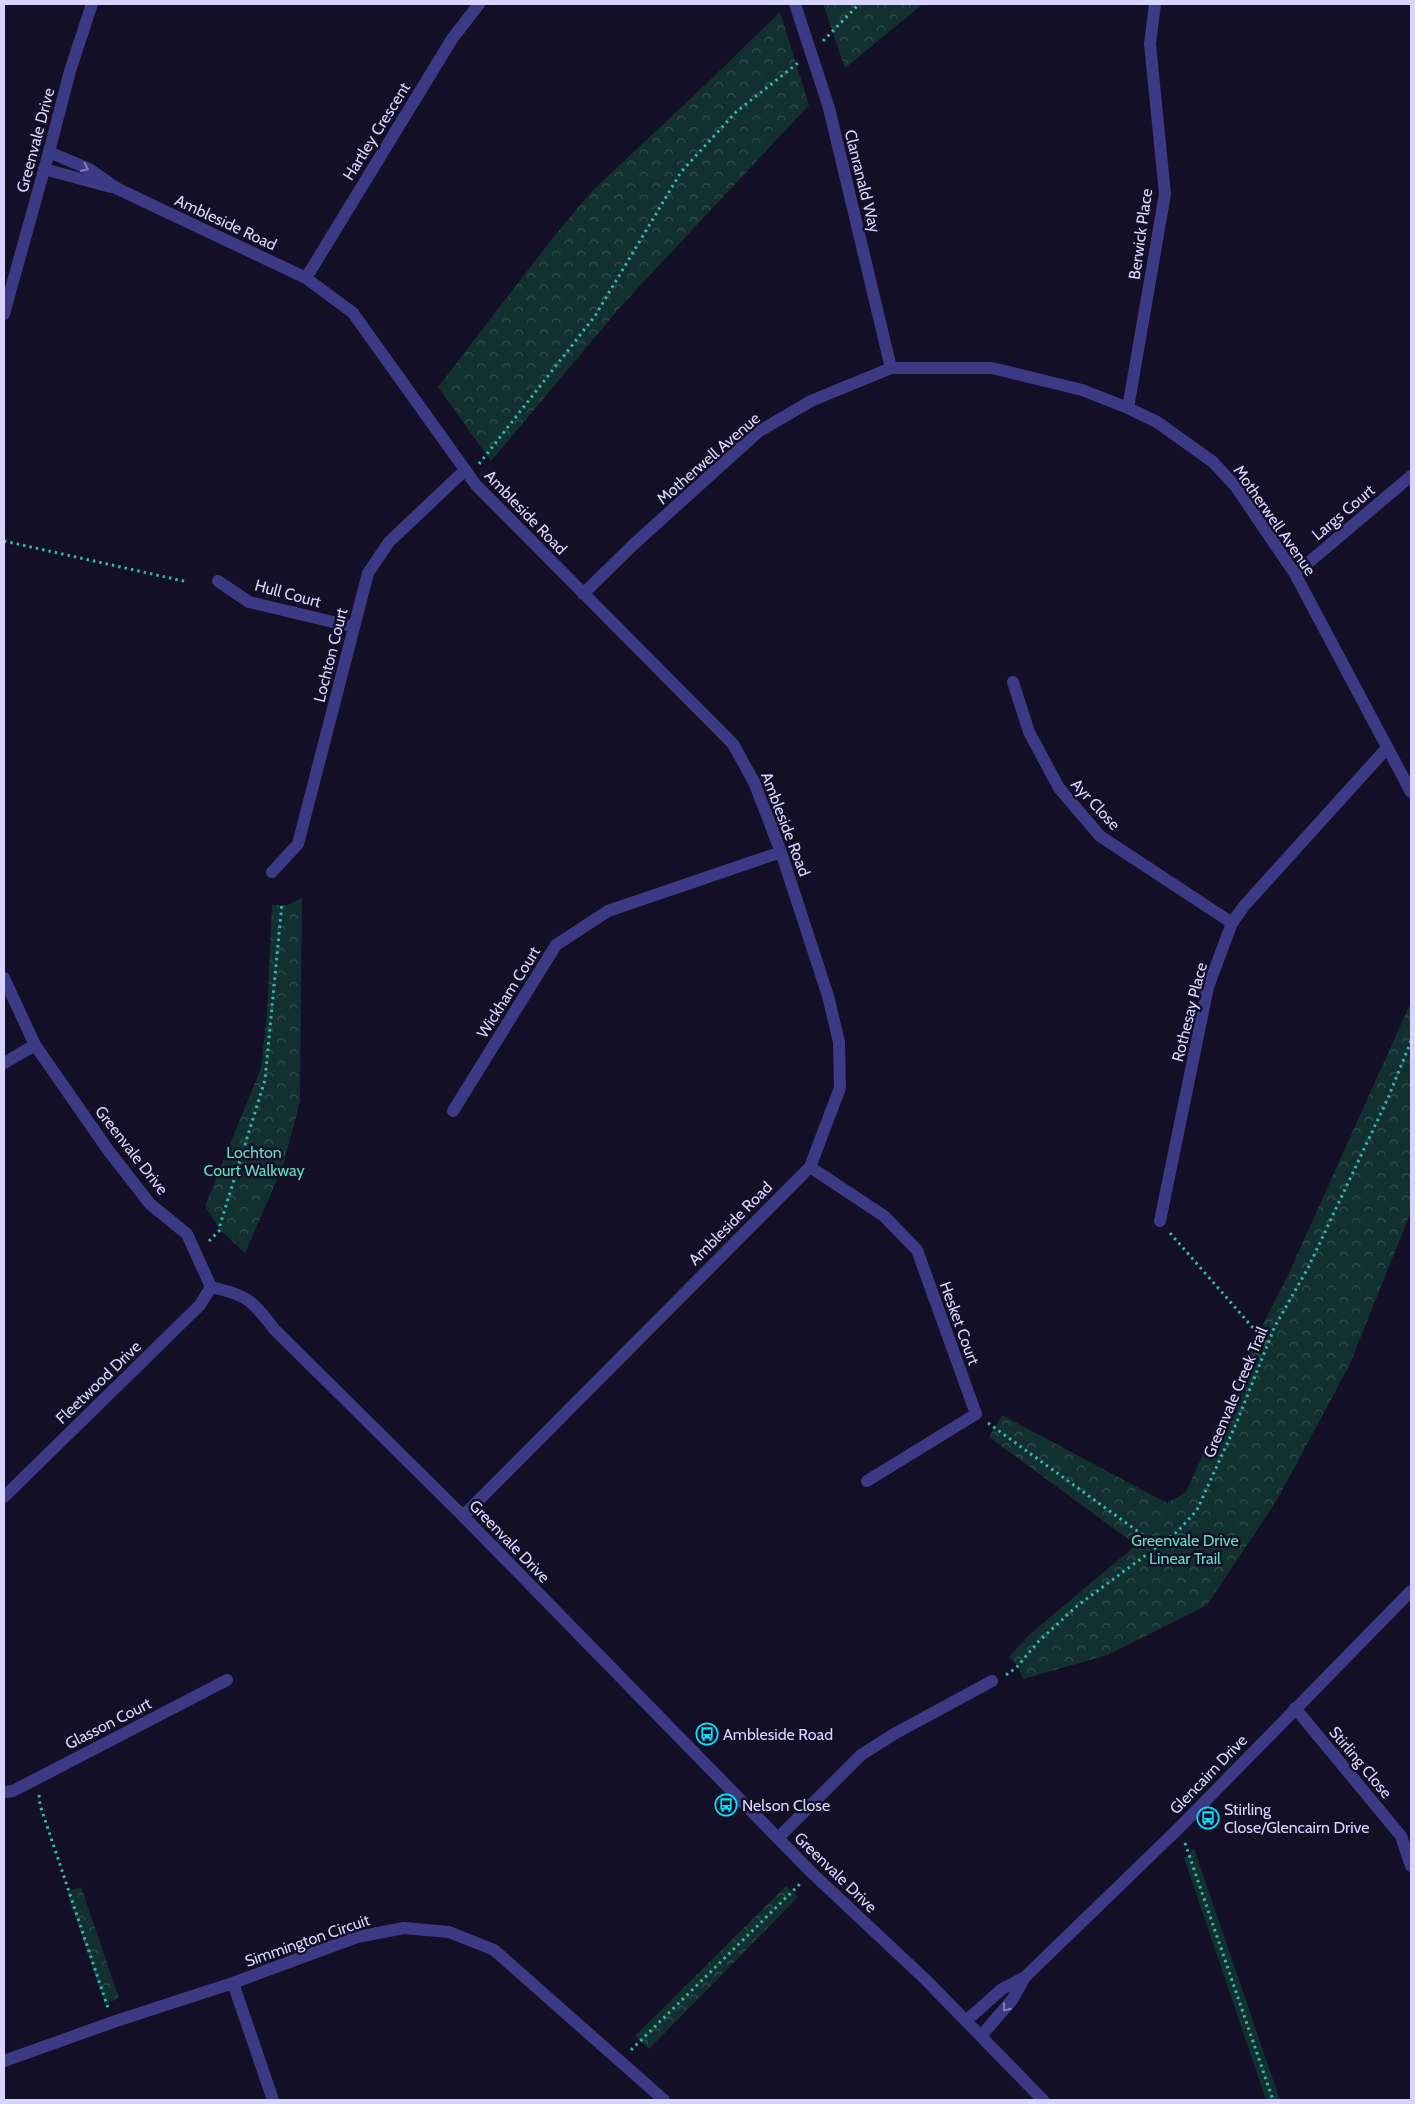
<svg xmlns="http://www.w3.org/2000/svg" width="1415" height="2104" font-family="Cabin,sans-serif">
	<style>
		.green { fill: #12302f }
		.park { fill: url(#park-crowns) }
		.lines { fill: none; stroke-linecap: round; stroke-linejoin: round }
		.path { stroke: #2fb8b0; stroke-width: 3; stroke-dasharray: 2.5 4; stroke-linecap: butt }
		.minor { stroke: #3d3a85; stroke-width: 12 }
		.tertiary { stroke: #3d3a85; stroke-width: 12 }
		.oneway { stroke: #837fbc }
		.labels { text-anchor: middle; stroke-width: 5; stroke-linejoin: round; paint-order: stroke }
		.street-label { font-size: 16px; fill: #d9d4ff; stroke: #130f26 }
		.park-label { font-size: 16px; fill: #5fe0c0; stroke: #130f26 }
		.poi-label { font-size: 16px; fill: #d9d4ff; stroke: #130f26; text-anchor: start }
	</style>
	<defs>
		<pattern id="park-crowns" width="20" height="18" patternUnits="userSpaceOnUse" patternTransform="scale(1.25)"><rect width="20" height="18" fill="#12302f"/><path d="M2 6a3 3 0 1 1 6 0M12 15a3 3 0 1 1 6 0" fill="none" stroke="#344d4e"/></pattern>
	</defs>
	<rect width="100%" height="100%" fill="#130f26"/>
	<!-- green -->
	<path class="green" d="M1194 1848 1280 2100H1266L1184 1858Z"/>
	<!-- park -->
	<path class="park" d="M823 4H923L845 68Z
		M780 12 809 105 623 304 491 461 438 387 555 235 592 191 703 87Z
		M302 898 300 1101 283 1166 245 1253 220 1230 205 1206 261 1068 267 1013 272 905H288Z
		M1411 1002V1212L1349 1366 1277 1500 1207 1605 1108 1655 1023 1679 1018 1666 1009 1657 1030 1634 1136 1545 989 1437 1002 1415 1167 1503 1186 1492 1252 1346 1289 1273Z
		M786 1886 798 1897 649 2049 635 2036Z
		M81 1887 119 1998 105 2004 67 1892Z"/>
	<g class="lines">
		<!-- path -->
		<path class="path" d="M823 41 859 4
			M479 464 595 316 681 172 736 112 798 63
			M4 541 188 582
			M1170 1233 1268 1345
			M209 1241 220 1230V1225L265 1080 282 903
			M988 1423 1158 1546
			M1006 1675 1016 1668 1038 1642 1077 1606 1177 1532 1197 1510 1236 1424 1275 1326 1308 1268 1388 1098 1411 1041
			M39 1795 40 1805 108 2008
			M1185 1843 1273 2100
			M631 2050 801 1883"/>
		<!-- minor -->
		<path class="minor" d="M795 4 829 108 891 368
			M49 152 89 169 118 189 306 278 353 313 476 485 733 744 754 782 781 852 828 996 839 1042 840 1088 810 1167 463 1516
			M44 169 111 187
			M306 278 452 39 479 4
			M1128 408 1165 194 1150 44 1155 4
			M1295 574 1411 476
			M218 581 249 602 354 627
			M583 594 633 545 758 432 811 401 891 368H992L1082 390 1128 408 1157 422 1213 462 1236 487 1295 574 1411 792
			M1013 682 1029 732 1059 788 1100 836 1232 923
			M272 872 298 844 368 573 389 542 464 471
			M4 1063 35 1045
			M453 1111 556 945 608 911 781 852
			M810 1167 884 1216 917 1250 976 1414 867 1481
			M1160 1221 1208 987 1232 923 1244 906 1387 748
			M1295 1708 1401 1836 1411 1866
			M4 1792 13 1791 227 1680
			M778 1838 861 1755 894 1734 992 1681
			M233 1983 273 2100
			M4 2061 116 2021 233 1983 357 1937 404 1928 449 1932 494 1950 664 2100"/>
		<!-- tertiary -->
		<path class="tertiary" d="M4 314 49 152 70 71 92 4
			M4 978 35 1045 108 1150 150 1204 187 1234 211 1287
			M211 1287C247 1295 252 1300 274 1329L463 1516 812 1873 926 1980 1043 2100
			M4 1497 200 1305 211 1287
			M967 2020 1002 1989 1025 1977 1180 1827 1411 1591
			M981 2036 1012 2000 1025 1977"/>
	</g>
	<!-- one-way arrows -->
	<defs><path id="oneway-chevron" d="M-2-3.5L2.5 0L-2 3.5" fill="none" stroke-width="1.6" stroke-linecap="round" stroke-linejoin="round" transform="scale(1.25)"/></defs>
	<g class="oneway">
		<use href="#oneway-chevron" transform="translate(85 168) rotate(25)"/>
		<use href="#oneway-chevron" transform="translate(1006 2008) rotate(128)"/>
	</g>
	<!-- icons -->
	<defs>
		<g id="bus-ring" transform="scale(1.125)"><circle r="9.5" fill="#130f26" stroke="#00e5ff" stroke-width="1.5"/><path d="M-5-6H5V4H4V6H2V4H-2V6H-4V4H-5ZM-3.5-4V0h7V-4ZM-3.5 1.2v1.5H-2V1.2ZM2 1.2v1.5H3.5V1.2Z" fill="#00e5ff"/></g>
	</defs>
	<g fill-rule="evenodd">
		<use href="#bus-ring" x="707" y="1734"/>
		<use href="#bus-ring" x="726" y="1805"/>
		<use href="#bus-ring" x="1208" y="1818"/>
	</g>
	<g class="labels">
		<!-- street labels -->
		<g class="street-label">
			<text transform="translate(376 131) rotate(-58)" y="6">Hartley Crescent</text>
			<text transform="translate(35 140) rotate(-75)" y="6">Greenvale Drive</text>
			<text transform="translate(863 181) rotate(76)" y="6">Clanranald Way</text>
			<text transform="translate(226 222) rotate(25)" y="6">Ambleside Road</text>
			<text transform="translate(1140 234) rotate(-82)" y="6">Berwick Place</text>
			<text transform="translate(708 458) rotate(-41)" y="6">Motherwell Avenue</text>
			<text transform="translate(526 512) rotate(46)" y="6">Ambleside Road</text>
			<text transform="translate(1343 512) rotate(-40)" y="6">Largs Court</text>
			<text transform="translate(1275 520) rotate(55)" y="6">Motherwell Avenue</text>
			<text transform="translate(288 593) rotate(15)" y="6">Hull Court</text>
			<text transform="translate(330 655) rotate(-76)" y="6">Lochton Court</text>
			<text transform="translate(1096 804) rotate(47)" y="6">Ayr Close</text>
			<text transform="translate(786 824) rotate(69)" y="6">Ambleside Road</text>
			<text transform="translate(508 992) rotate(-58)" y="6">Wickham Court</text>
			<text transform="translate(1189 1012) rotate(-76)" y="6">Rothesay Place</text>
			<text transform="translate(132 1150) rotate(52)" y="6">Greenvale Drive</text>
			<text transform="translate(730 1223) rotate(-45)" y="6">Ambleside Road</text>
			<text transform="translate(960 1323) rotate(70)" y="6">Hesket Court</text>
			<text transform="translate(98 1382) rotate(-44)" y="6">Fleetwood Drive</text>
			<text transform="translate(1235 1392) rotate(-67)" y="6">Greenvale Creek Trail</text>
			<text transform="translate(510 1541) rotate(46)" y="6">Greenvale Drive</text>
			<text transform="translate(108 1723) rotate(-27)" y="6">Glasson Court</text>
			<text transform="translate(1361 1762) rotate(50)" y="6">Stirling Close</text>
			<text transform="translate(1208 1774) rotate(-46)" y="6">Glencairn Drive</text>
			<text transform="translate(836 1872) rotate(44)" y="6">Greenvale Drive</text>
			<text transform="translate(307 1940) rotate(-19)" y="6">Simmington Circuit</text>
		</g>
		<!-- park labels -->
		<g class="park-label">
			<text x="254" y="1158">Lochton<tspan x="254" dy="18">Court Walkway</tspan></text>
			<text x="1185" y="1546">Greenvale Drive<tspan x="1185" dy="18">Linear Trail</tspan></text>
		</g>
		<!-- poi labels -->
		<g class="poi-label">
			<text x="723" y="1740">Ambleside Road</text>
			<text x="742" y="1811">Nelson Close</text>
			<text x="1224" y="1815">Stirling<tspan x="1224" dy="18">Close/Glencairn Drive</tspan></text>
		</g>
	</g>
	<!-- border -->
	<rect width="1415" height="2104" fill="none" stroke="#d9d4ff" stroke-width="10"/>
</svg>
